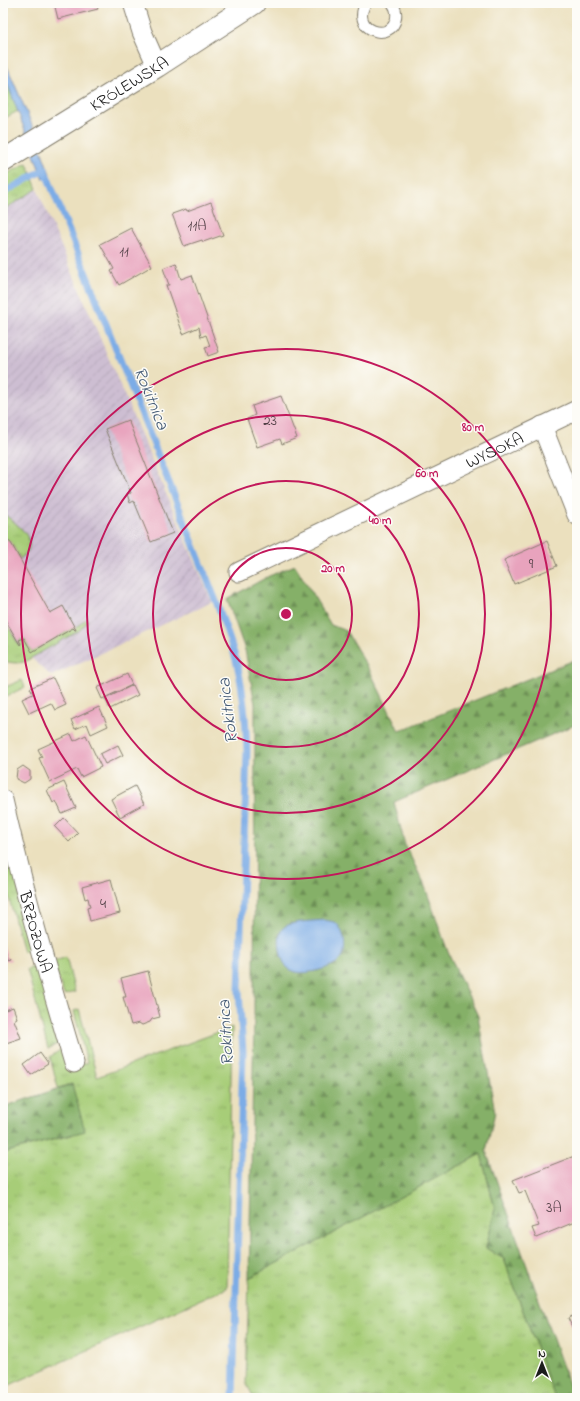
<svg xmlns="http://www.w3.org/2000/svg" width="580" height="1401" font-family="'Indie Flower',sans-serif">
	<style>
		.industrial { fill: url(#industrial-furrows) }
		.grass { fill: url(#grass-tufts); stroke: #62744a }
		.forest { fill: url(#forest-firs); stroke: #506642 }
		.water { fill: #7bace6; stroke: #4c6481 }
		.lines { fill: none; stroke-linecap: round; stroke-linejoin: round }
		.stream { stroke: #7bace6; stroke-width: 7 }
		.building { fill: #e8a3bd }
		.lane-casing { stroke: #847e6d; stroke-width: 12 }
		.street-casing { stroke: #847e6d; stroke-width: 21 }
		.secondary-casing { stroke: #847e6d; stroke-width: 24 }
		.lane { stroke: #fff; stroke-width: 10 }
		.street { stroke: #fff; stroke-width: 19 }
		.secondary { stroke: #fff; stroke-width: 22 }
		.ring { fill: none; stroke: #c2185b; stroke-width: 2 }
		.labels { text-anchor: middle; stroke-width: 3; stroke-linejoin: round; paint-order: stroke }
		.number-label { font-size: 15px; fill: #4f3e44 }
		.street-label { font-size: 17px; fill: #1c1c1c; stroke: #fdfcf7 }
		.water-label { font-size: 18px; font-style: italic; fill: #475d77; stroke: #fdfcf7 }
		.centre { fill: #c2185b; stroke: #fdfcf7; stroke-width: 2 }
		.ring-label { font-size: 12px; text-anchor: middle; font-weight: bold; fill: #c2185b; stroke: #fdfcf7; stroke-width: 3; stroke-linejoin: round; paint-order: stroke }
	</style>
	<defs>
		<pattern id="industrial-furrows" width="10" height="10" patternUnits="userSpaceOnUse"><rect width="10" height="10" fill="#cdbed2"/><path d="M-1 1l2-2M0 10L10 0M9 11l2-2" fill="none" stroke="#afa3b4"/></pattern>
		<pattern id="grass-tufts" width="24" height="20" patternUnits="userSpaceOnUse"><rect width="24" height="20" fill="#a7cd78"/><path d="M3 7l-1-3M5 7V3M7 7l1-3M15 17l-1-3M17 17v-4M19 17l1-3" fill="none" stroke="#8faf67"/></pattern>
		<pattern id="forest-firs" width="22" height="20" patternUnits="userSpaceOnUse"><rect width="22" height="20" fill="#85b068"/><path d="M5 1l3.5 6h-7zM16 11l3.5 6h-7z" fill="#6c8e55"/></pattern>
	</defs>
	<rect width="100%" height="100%" fill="#fdfcf7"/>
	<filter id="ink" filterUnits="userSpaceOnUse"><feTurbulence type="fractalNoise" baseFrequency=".025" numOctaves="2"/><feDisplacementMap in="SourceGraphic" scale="8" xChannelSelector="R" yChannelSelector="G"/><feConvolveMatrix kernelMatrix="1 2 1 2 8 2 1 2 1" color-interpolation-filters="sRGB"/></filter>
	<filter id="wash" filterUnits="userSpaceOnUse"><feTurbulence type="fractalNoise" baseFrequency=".012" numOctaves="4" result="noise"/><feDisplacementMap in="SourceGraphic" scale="16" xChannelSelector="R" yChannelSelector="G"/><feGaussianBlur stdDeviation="0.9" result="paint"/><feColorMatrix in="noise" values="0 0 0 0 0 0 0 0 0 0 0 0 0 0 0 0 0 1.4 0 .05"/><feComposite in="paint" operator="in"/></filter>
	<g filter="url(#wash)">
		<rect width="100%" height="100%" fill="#ebe0be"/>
		<!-- industrial -->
		<path class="industrial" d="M37 189 212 602 51 676 27 654H3V210Z"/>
		<!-- grass -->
		<path class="grass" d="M3 72 18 111 3 119Z
			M27 163 37 189 3 210V176Z
			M3 513C12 521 35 535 28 550 26 554 22 557 20 559L11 543 3 536Z
			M3 617 19 645 21 644 19 641 24 638 32 652 73 628 74 629 86 619 88 620 80 630 26 661C18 664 12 663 3 661Z
			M22 680 25 687 3 698V688Z
			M3 826 33 949 23 952 3 875Z
			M66 957 75 992 64 995 53 962Z
			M40 965 61 1042 48 1049 27 969Z
			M79 1009 97 1077 232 1027 227 1288 3 1388V1153L72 1135V1084L58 1088 50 1057 63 1048 72 1066 87 1063 74 1011Z
			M481 1154 495 1209 486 1248 504 1259 555 1398H254L246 1383 249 1278Z"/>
		<!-- forest -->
		<path class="forest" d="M295 565 331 625 346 631 370 671 399 731 577 659V724L394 802 405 845 424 884 448 952 478 1016 495 1112 486 1151 574 1398H555L504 1259 486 1248 495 1209 481 1154 249 1278 254 1016 255 704 245 650 227 599 269 576Z
			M72 1084 85 1131 3 1153V1107Z"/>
		<!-- water -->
		<path class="water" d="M3 57 30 120 50 174 43 179 3 72Z
			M325 920C328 921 333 921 336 923 345 931 348 951 340 960 333 968 306 975 296 972 293 971 288 969 286 966 280 959 276 935 283 928 290 921 315 921 325 920Z"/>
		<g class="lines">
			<!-- stream -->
			<path class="stream" d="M44 168 214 596C222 617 230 639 236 660 244 690 246 721 247 751L239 991 243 1052 233 1398
				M3 193 45 169"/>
		</g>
		<g id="blocks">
			<!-- building -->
			<path class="building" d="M54 3H96L98 9 58 19Z
				M211 202 223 235 203 242 202 240 184 246 172 214 186 209 187 211Z
				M131 228 152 266 119 285 111 271 114 269 100 244Z
				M176 263 181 279 192 275 219 352 208 356 205 347 210 346 206 335 201 337 199 327 183 334 166 285H169L163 268Z
				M281 396 297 438 282 444 280 439 257 447 247 419 255 415 252 406Z
				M128 420 173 533 151 542 134 501 130 503 127 494 131 493 105 429Z
				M3 536 11 543 50 613 63 606 76 630H75L73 628 32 652 24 638 19 640 21 644 20 645 3 616Z
				M547 541 557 566 514 584 504 560Z
				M127 674 132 685 102 699 97 688Z
				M53 678 66 705 55 710 51 703 29 713 22 699 33 694 30 688Z
				M133 685 138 695 110 709 105 699Z
				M99 707 108 726 91 734 87 724 75 729 71 720Z
				M71 734 74 741 86 735 101 767 81 777 77 769 50 782 39 758 42 757 38 749Z
				M118 745 123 755 105 764 100 754Z
				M23 766 30 771V779L24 783 16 779 17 770Z
				M64 782 76 808 62 814 56 801 53 803 47 790Z
				M135 786 144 804 120 817 111 799Z
				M64 818 78 833 69 842 55 827Z
				M111 879 120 913 90 921 87 908 90 907 88 898 85 899 82 887Z
				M3 946 8 959 10 958 11 960 8 961V960L3 961Z
				M148 971 160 1017 152 1019 150 1022 142 1025 139 1023 131 1025 123 997H126L121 978Z
				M13 1007 17 1018 14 1020 21 1038 3 1044V1011Z
				M40 1053 48 1064 31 1075 24 1065Z
				M577 1155V1221L536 1238 532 1228 539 1226 525 1191 519 1193 513 1180Z
				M577 1314V1330L574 1331 568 1318Z"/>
		</g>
	</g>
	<g filter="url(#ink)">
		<use href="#blocks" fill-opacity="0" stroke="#847e6d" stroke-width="1"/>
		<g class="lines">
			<!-- lane casing -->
			<g class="lane-casing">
				<path id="lane" d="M366 3C349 30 392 44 396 18 397 12 396 8 392 3"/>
			</g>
			<!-- street casing -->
			<g class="street-casing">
				<g id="street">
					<path d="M133 3 142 32 157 66"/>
					<path d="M542 426 577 515"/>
					<path id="s1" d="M239 572 577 410"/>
					<path id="s2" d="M3 800C23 888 48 976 74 1063"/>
				</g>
			</g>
			<!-- secondary casing -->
			<g class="secondary-casing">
				<g id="secondary">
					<path id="s3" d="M3 161 157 66 254 3"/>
				</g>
			</g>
			<!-- lane -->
			<use href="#lane" class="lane"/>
			<!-- street -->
			<use href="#street" class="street"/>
			<!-- secondary -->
			<use href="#secondary" class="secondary"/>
		</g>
	</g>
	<!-- distance rings -->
	<g class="ring">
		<circle cx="286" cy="614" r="66"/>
		<circle cx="286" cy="614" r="133"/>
		<circle cx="286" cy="614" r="199"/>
		<circle cx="286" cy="614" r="265"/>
	</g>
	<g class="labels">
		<!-- number labels -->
		<g class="number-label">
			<text x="197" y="230">11A</text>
			<text x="124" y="256">11</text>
			<text x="270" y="425">23</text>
			<text x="531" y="568">9</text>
			<text x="103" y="908">4</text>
			<text x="554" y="1212">3A</text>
		</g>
		<!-- street labels -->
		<g class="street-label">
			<text dy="6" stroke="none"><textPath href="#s3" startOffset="148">KRÓLEWSKA</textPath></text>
			<text dy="6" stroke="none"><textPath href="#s1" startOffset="283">WYSOKA</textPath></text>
			<text dy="6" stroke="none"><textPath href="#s2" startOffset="136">BRZOZOWA</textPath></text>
		</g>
		<!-- water labels -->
		<g class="water-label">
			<text transform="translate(152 398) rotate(68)" y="6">Rokitnica</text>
			<text transform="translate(227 711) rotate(-97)" y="6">Rokitnica</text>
			<text transform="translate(225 1033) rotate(-93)" y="6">Rokitnica</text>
		</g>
	</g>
	<circle cx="286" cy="614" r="6" class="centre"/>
	<g class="ring-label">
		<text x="473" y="431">80 m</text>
		<text x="427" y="477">60 m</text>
		<text x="380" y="524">40 m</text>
		<text x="333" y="572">20 m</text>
	</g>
	<!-- margin -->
	<rect width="580" height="1401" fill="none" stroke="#fdfcf7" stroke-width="16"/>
	<!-- north arrow -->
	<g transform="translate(542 1363)" stroke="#fdfcf7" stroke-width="3" paint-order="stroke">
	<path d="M0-3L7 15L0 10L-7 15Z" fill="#1c1c1c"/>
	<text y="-6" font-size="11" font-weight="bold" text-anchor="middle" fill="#1c1c1c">N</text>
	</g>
</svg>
